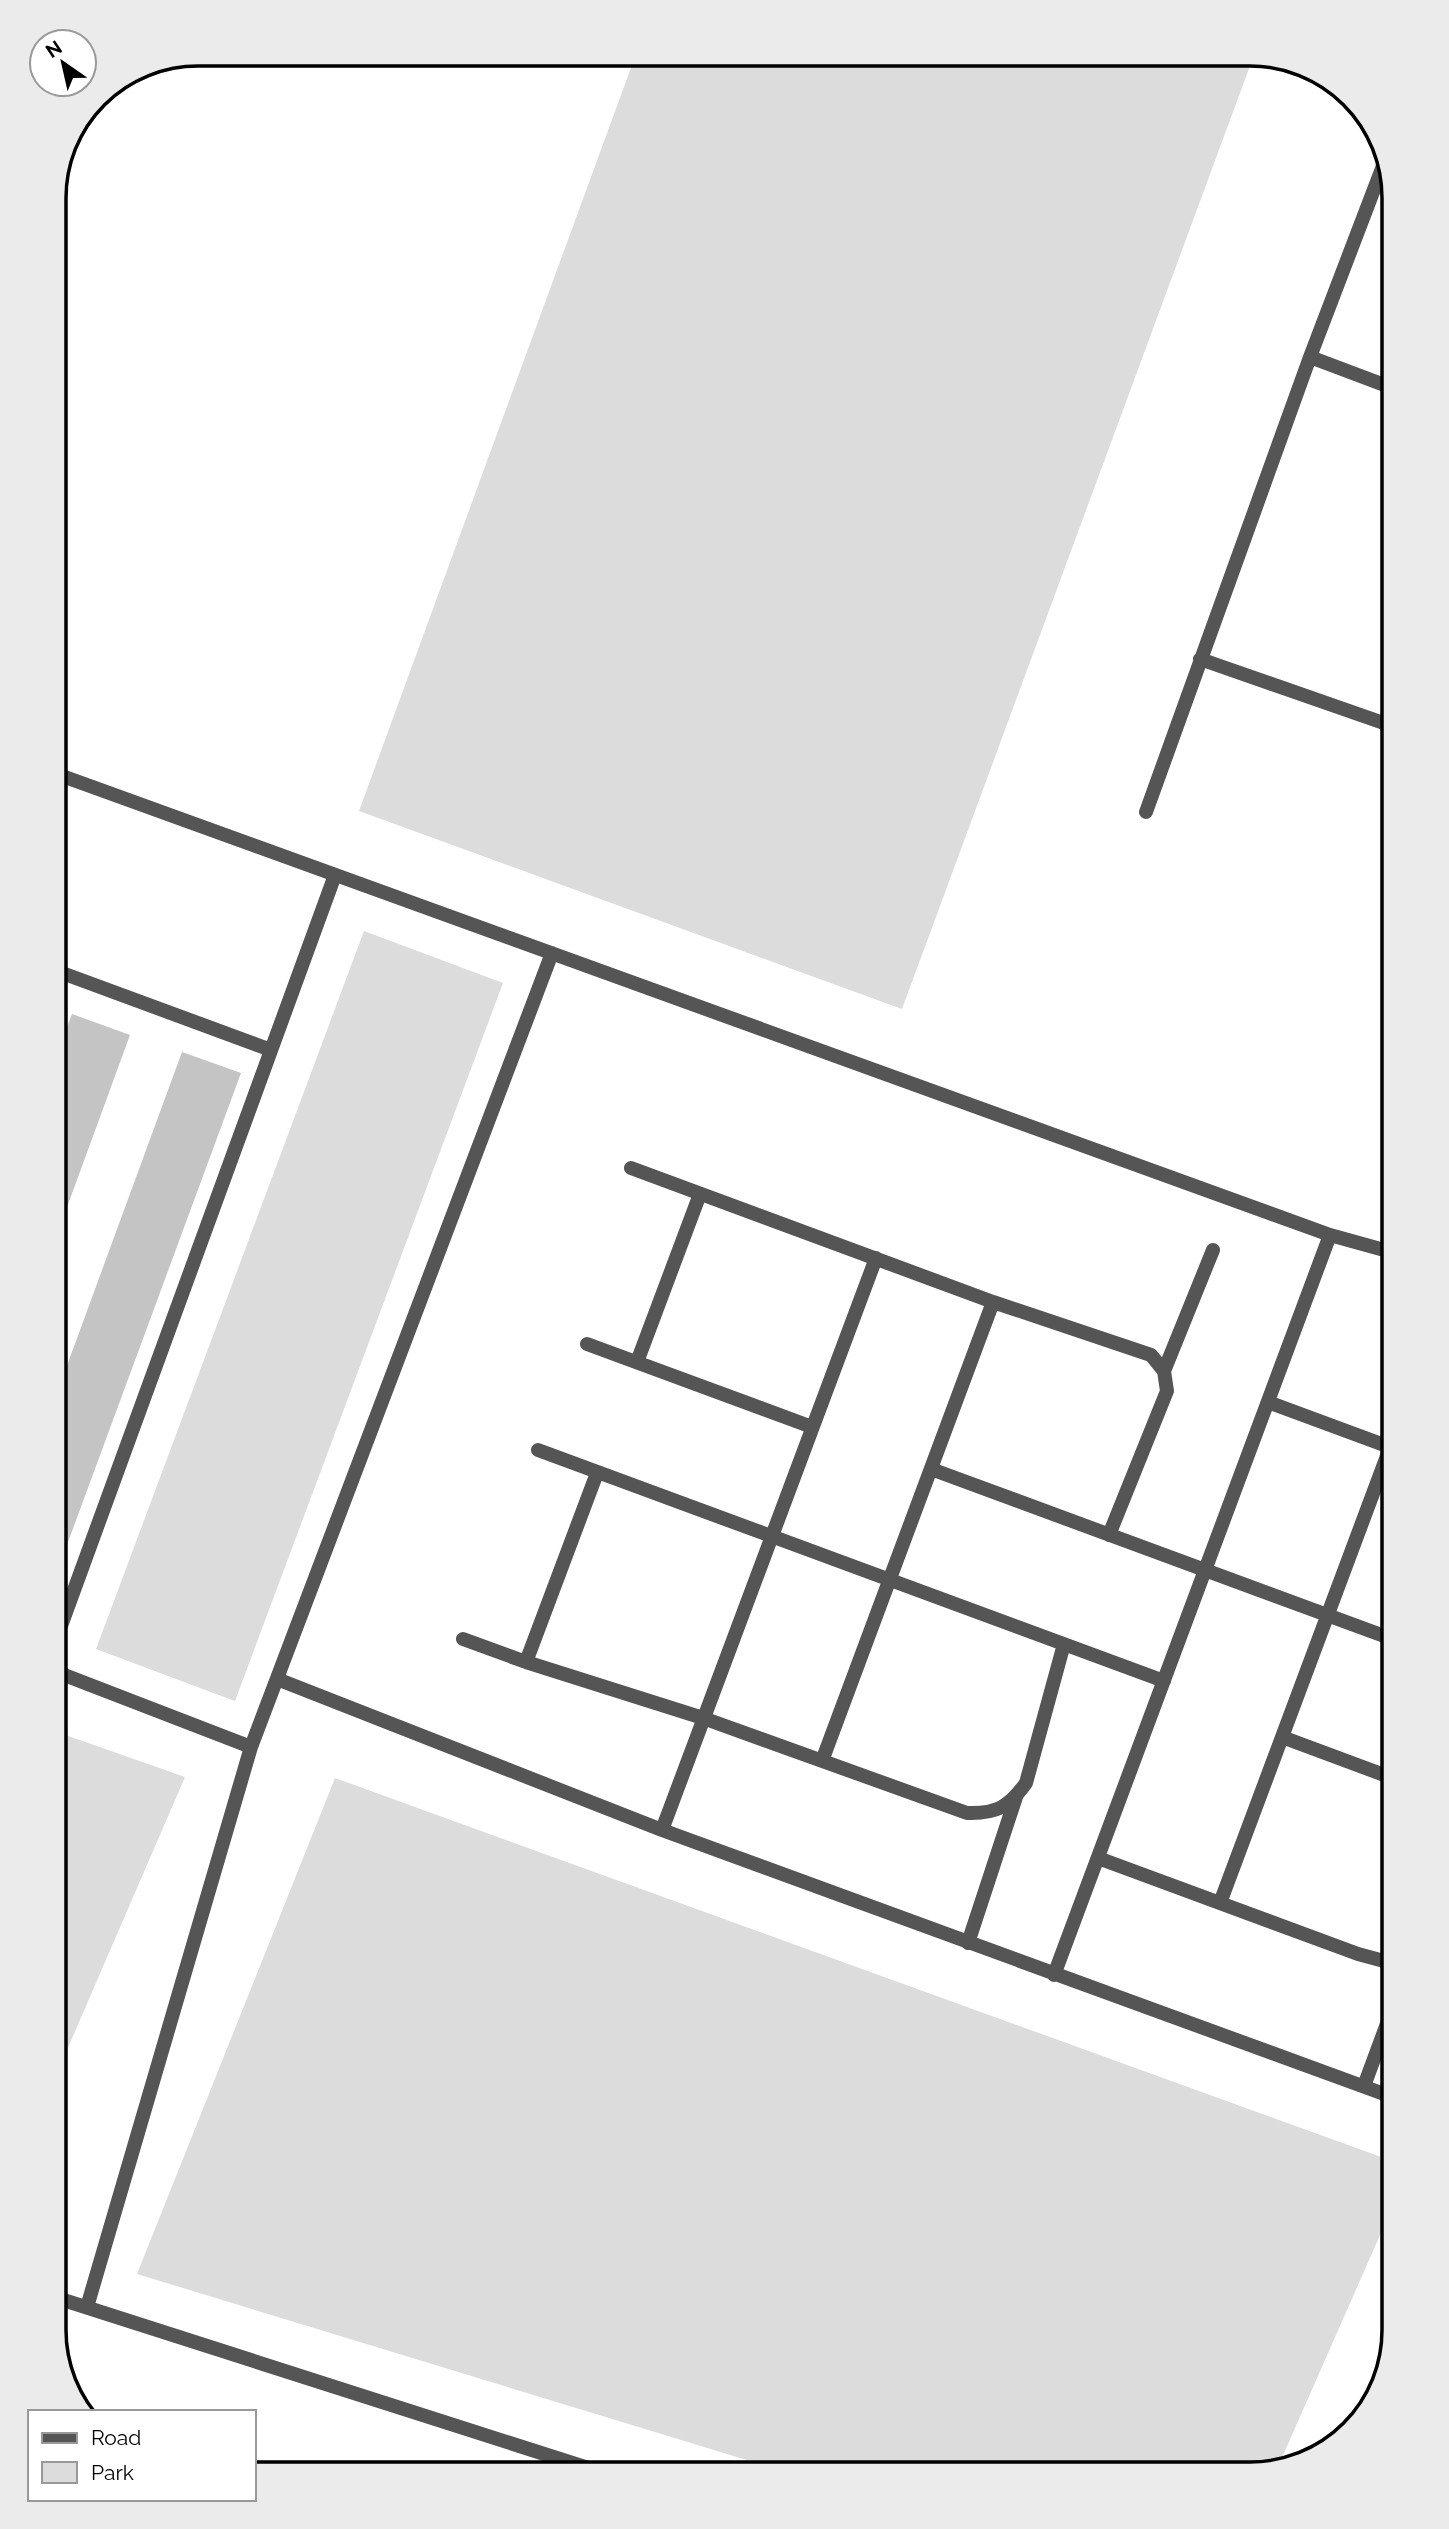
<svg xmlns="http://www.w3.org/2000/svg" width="1449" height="2529" font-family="Raleway,sans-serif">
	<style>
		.green { fill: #dcdcdc }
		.building { fill: #c4c4c4 }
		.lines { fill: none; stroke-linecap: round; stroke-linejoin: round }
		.minor { stroke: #555; stroke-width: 14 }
		.tertiary { stroke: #555; stroke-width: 14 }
		.rim { fill: none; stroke: #000; stroke-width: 3.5 }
	</style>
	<rect width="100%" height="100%" fill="#fff"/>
	<!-- green -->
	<path class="green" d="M636 54 1254 55 902 1009 359 811Z
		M364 931 503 983 235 1701 96 1649Z
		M54 1731 185 1777 54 2080Z
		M335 1778 1395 2162V2201L1277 2469 1251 2475H796L137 2274Z"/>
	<!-- building -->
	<path class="building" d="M72 1014 130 1035 55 1240 54 1060Z
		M182 1052 241 1073 54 1580V1401Z"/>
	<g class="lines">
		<!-- minor -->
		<path class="minor" d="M1310 357 1395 389
			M1200 659 1395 727
			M54 773 1330 1235 1395 1253
			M1146 812 1310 357 1386 158
			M54 970 271 1050
			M631 1168 993 1302 1151 1355 1164 1371 1167 1391 1109 1535
			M587 1344 812 1427
			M637 1362 700 1194
			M1164 1371 1213 1250
			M1268 1402 1395 1449
			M538 1450 1164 1681
			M931 1469 1395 1640
			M463 1639 526 1662 703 1718 967 1813C996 1814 1009 1807 1026 1783L1064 1644
			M54 1645 335 875
			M526 1662 597 1473
			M54 1671 251 1747
			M277 1679 662 1830 1395 2098
			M1282 1737 1395 1779
			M822 1761 993 1302
			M662 1830 876 1258
			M1098 1858 1358 1954 1395 1964
			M1220 1903 1390 1448
			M968 1943 1016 1797
			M1054 1975 1330 1235
			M1364 2086 1395 2002
			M87 2307 251 1747 552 953"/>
		<!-- tertiary -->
		<path class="tertiary" d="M54 2297 610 2475"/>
	</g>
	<!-- crop -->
	<path d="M0 0H1449V2529H0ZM198 66H1250A132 132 0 0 1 1382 198V2330A132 132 0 0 1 1250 2462H198A132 132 0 0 1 66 2330V198A132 132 0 0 1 198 66Z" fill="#ebebeb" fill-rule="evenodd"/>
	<path class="rim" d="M198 66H1250A132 132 0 0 1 1382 198V2330A132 132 0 0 1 1250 2462H198A132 132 0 0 1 66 2330V198A132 132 0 0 1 198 66Z"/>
	<!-- legend -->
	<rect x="28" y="2410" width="228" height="91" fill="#ffffff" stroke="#999999" stroke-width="2"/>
	<rect x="42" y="2433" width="35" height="10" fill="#555555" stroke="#999999" stroke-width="2"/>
	<text x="91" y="2445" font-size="21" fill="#000000">Road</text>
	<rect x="42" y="2462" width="35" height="21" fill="#dcdcdc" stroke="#999999" stroke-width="2"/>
	<text x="91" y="2480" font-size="21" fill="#000000">Park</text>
	<!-- north arrow -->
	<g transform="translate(63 63) rotate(326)"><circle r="33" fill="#ffffff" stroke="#999999" stroke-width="2"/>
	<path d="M0-5L12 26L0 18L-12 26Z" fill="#000000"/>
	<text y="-10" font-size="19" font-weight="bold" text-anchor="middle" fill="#000000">N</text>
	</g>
</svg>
